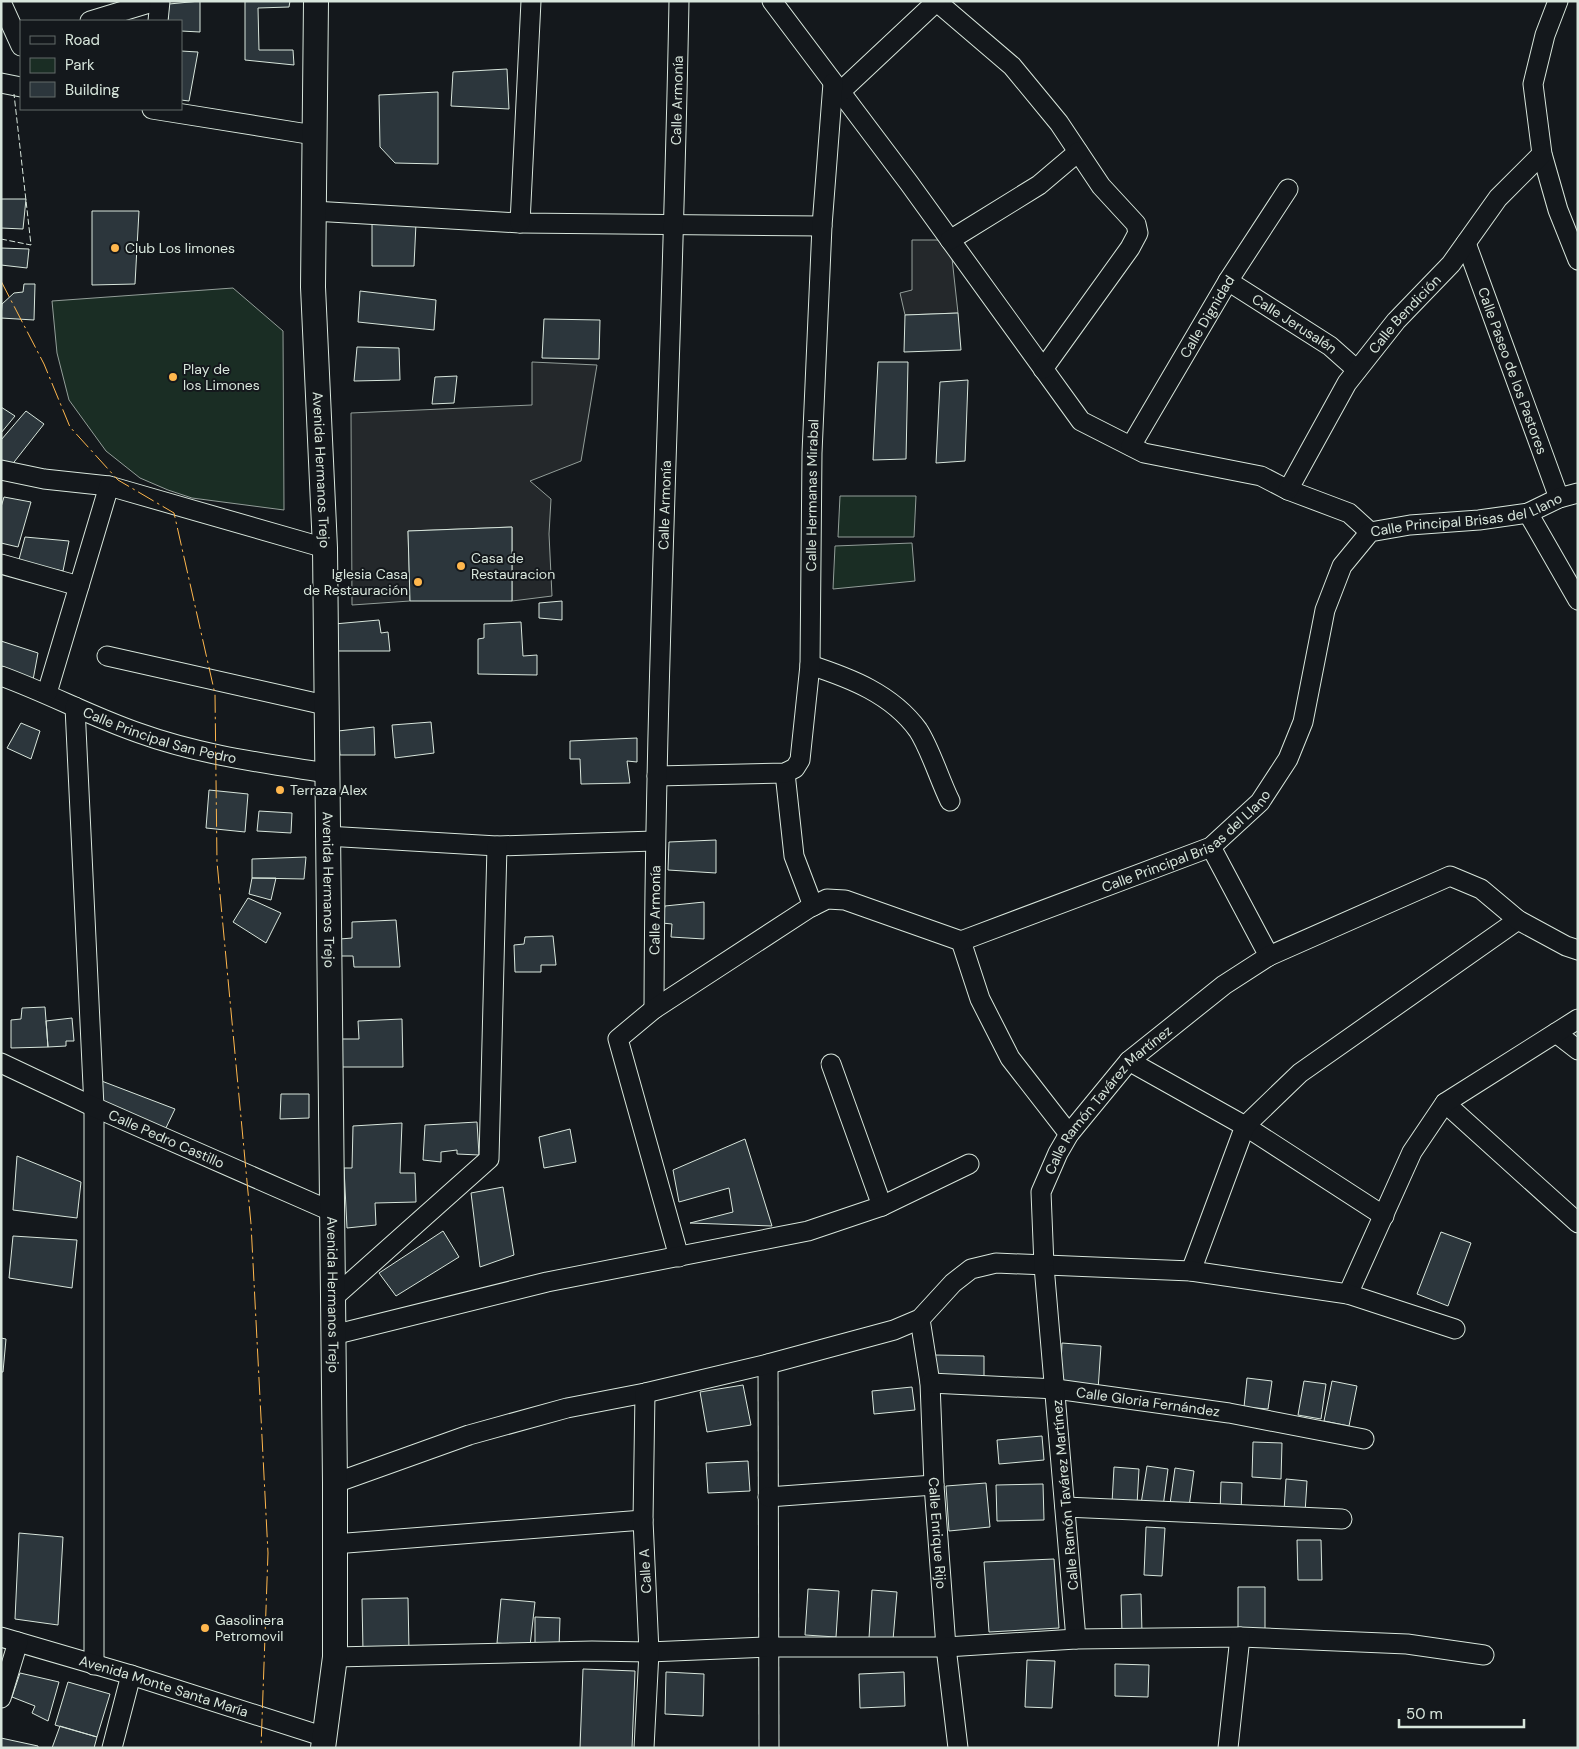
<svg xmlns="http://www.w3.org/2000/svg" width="1579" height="1749" font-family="'DM Sans',sans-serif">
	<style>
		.green { fill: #1a2d24; stroke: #939e99 }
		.parking { fill: #24282b; stroke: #939e99 }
		.building { fill: #2c363c; stroke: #d8e6dc }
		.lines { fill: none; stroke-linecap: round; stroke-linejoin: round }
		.minor-casing { stroke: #d8e6dc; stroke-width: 21 }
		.major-casing { stroke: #d8e6dc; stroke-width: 26 }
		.minor { stroke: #14181c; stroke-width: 19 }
		.major { stroke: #14181c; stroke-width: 24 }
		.fence { stroke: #d8e6dc; stroke-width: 1; stroke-dasharray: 6 2.5; stroke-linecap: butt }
		.power { stroke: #ffb74d; stroke-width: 1; stroke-dasharray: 18 4 2.5 4; stroke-linecap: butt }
		.poi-dot { fill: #ffb74d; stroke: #14181c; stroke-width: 2 }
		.labels { text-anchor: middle; stroke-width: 4; stroke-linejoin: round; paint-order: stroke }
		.street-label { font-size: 14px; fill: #d8e6dc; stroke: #14181c }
		.poi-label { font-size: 14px; fill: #d8e6dc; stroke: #14181c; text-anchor: start }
	</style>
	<rect width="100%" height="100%" fill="#14181c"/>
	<!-- green -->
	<path class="green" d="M233 288 283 331 284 510 192 498 168 490 140 478 106 451 69 400 57 353 52 301Z
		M840 496H916L914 537H838Z
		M912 543 915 581 833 589 835 546Z"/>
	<!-- parking -->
	<path class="parking" d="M912 240H950L958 313 905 315 900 293 912 290Z
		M532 362 597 365 581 461 530 481 551 499 549 534 552 596 512 601V527L408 531 410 601 352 605 351 413 532 405Z"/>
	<!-- building -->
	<path class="building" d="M200 1V32L181 31V21H168L169 4Z
		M245 1H290L289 7 258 8 259 50H293L294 65 245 60Z
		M181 51 198 52 189 101 181 100Z
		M507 69 509 109 451 106 453 72Z
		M438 92V164L395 163 380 147 379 95Z
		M1 199H26L23 229 1 228Z
		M92 211H139L135 284 92 285Z
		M416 223 414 266H372V224Z
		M1 248 29 249 27 268 1 265Z
		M24 284H35L34 320 1 318 2 304 14 293 23 292Z
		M360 291 436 300 434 330 358 322Z
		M958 313 961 350 904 352 905 315Z
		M544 319 600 320 599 359 542 358Z
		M357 347 399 348 400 380 354 381Z
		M878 362H908L906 459 873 460Z
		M457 376 454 403 432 404 435 377Z
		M968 380 965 461 936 463 940 382Z
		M1 407 15 416 1 433Z
		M26 411 44 424 7 471 1 466V440Z
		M4 497 31 502 18 547 1 543V507Z
		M512 527V601H410L408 531Z
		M25 537 69 541 63 571 18 563Z
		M562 601V620L539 618V603Z
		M379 620 381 633 388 632 390 651H335L334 624Z
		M521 622 523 656 537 655V675L478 674V639L484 638V624Z
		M1 641 38 653 33 680 1 670Z
		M431 722 434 753 395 758 392 725Z
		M21 723 40 731 31 759 7 748Z
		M374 727 375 755H340L338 731Z
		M637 738V762L627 761 630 783 581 784 580 759H570V741Z
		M209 790 248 794 245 832 206 828Z
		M259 811 292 813 291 833 257 831Z
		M716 840V873L668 870 669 842Z
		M306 857 304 879 252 878V859Z
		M252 878H276L271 900 249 894Z
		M248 898 281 913 266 943 233 922Z
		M704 902V939L671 937 672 924 662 923 665 906Z
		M396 920 400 967H354L353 956H340V939L352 938V922Z
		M553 936 556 965H541V972H515L514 945 524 944 525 937Z
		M45 1007 48 1047 11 1048V1020L21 1019 22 1008Z
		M72 1018 74 1041H66V1046L48 1047 46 1021Z
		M402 1019 403 1067H339V1039H359L358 1021Z
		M99 1080 175 1109 164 1132 99 1104Z
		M281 1094H309V1118L280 1119Z
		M477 1122 479 1155 457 1154V1150L441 1152V1162L423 1160 425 1125Z
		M402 1123 400 1173H415L416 1202 375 1203 376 1225 347 1228 344 1168H352L353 1126Z
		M570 1129 576 1162 544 1168 539 1137Z
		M745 1139 772 1226 690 1223 733 1212 729 1188 679 1202 673 1170Z
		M17 1156 81 1182 77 1218 13 1210Z
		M503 1187 514 1255 480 1267 471 1193Z
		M443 1231 459 1257 396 1296 379 1273Z
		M1441 1232 1471 1243 1448 1306 1417 1294Z
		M13 1236 77 1240 72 1288 9 1278Z
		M1 1338 6 1339 3 1372H1Z
		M1062 1343 1101 1346 1098 1390 1060 1387Z
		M935 1355 984 1356V1383L935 1382Z
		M1247 1378 1272 1381 1268 1409 1244 1407Z
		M1304 1381 1326 1384 1321 1419 1298 1415Z
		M1332 1381 1357 1386 1349 1426 1324 1421Z
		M743 1385 751 1425 707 1432 700 1392Z
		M912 1387 915 1410 874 1414 872 1391Z
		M1042 1436 1044 1460 999 1464 997 1440Z
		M1253 1442 1282 1443 1281 1479 1252 1477Z
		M748 1461 750 1491 708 1493 706 1463Z
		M1147 1466 1168 1469 1163 1507 1141 1504Z
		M1114 1467 1139 1469 1137 1505 1112 1503Z
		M1175 1468 1194 1471 1189 1507 1170 1504Z
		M1286 1479 1307 1481 1305 1513 1284 1511Z
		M1221 1482 1242 1483 1241 1514 1220 1513Z
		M986 1483 990 1527 949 1531 946 1486Z
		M1043 1484 1044 1520 997 1521 996 1485Z
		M1146 1527 1165 1528 1162 1576 1144 1575Z
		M19 1533 63 1537 58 1625 15 1619Z
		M1297 1540H1321L1322 1580H1298Z
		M1054 1559 1059 1628 989 1632 984 1562Z
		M1238 1587H1265V1630H1238Z
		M808 1589 839 1591 836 1637 805 1635Z
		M872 1590 897 1592 893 1640 869 1638Z
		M1141 1594 1142 1633H1122L1121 1595Z
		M408 1598 409 1651 363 1652 362 1599Z
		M501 1599 535 1602 530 1646 497 1643Z
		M535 1617 560 1618 559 1648 535 1647Z
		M1027 1660 1055 1661 1052 1708 1025 1707Z
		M1115 1664 1149 1665 1148 1697 1115 1696Z
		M583 1669 635 1671 632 1748H580Z
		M666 1672 704 1674 703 1716 665 1714Z
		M904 1672 905 1706 860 1708 859 1674Z
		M20 1673 59 1682 48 1721 32 1713 35 1706 12 1697Z
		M68 1682 110 1694 97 1737 55 1725Z
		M60 1726 97 1737 94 1748H52Z
		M1 1738 38 1746V1748H1Z"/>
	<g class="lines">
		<!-- minor casing -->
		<g class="minor-casing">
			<g id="minor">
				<path d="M772 1 909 183 1081 421 1144 453 1261 476 1288 490 1349 513 1370 532"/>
				<path d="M936 1 1012 66 1059 123 1101 186 1136 224 1138 233 1130 248 1043 369"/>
				<path d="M1558 1 1545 35 1533 84 1542 154 1558 210 1578 260"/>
				<path d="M1 2 21 46"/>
				<path d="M90 21 156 1"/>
				<path d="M158 21 160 1"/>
				<path d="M1 83 21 87"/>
				<path d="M840 92 936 2"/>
				<path d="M152 109 314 135"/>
				<path d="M313 211 520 223 822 226"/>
				<path d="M520 223 531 1"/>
				<path d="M950 240 1039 185 1078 152"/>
				<path id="s1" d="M1466 243 1559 498"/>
				<path id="s2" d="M1228 281 1330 346 1357 370"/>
				<path id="s3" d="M1131 446 1228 281 1288 189"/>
				<path d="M1 470 44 479 109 486 325 548"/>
				<path id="s4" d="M1288 490 1347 383 1396 321 1451 264 1498 198 1542 154"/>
				<path d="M1528 513 1578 600"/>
				<path d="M1 564 79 586"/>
				<path d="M107 656 325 705"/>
				<path d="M810 665C850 678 892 694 918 730 930 748 940 781 950 801"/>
				<path id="s5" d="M1 676C48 693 92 717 139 733 200 755 263 763 326 773"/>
				<path d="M47 693 109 486"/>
				<path d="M75 707 94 1107V1665"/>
				<path d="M785 773 794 856 813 906"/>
				<path id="s6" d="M657 776 785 773 795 768 800 760 810 665 812 453 822 226 833 83"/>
				<path d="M326 836 497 846 654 841"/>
				<path d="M1211 847 1269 956"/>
				<path d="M961 941 980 999 1010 1058 1069 1134"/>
				<path id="s7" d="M654 1009C655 673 673 337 679 1"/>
				<path d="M1556 1033 1578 1050"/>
				<path d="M1129 1061 1245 1126 1384 1216"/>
				<path id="s8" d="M1 1063 94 1107 333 1212"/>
				<path d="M831 1064 882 1206"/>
				<path d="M1445 1103 1578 1223"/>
				<path id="s9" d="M679 1257 618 1039 654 1009 809 908 827 899 845 900 961 941 1211 847 1260 802 1288 759 1303 722 1325 610 1342 566 1370 532 1410 525 1479 520 1528 513 1559 498 1578 493"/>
				<path d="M1191 1271 1245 1126 1300 1073 1518 920"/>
				<path d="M1348 1294 1412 1152 1445 1103 1578 1019"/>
				<path d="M333 1298 489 1159 497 846"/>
				<path id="s10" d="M920 1319 930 1383 934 1485 946 1647 958 1748"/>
				<path d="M333 1335 547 1282 808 1231 882 1206 969 1164"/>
				<path d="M768 1364 769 1748"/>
				<path id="s11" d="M930 1383 1056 1389 1229 1413 1364 1439"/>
				<path d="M335 1483 469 1435 567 1408 645 1393 768 1364 894 1330 920 1319 953 1283 971 1269 996 1263 1191 1271 1348 1294 1455 1329"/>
				<path d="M768 1497 934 1485"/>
				<path d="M1065 1507 1342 1519"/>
				<path d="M334 1544 643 1520"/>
				<path id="s12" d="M1 1637 131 1675 325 1737"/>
				<path id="s13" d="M1076 1639 1044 1266 1041 1192 1058 1153 1069 1134 1129 1061 1224 985 1269 956 1450 876 1481 889 1518 920 1566 946 1578 950"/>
				<path d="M335 1657 592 1651 649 1652 767 1647H946L1076 1639 1240 1637 1407 1644 1484 1655"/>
				<path d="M1 1698 18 1642"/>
				<path d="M112 1748 131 1675"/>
				<path d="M644 1748 649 1652 643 1520 645 1393"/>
				<path d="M1228 1748 1240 1637"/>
			</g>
		</g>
		<!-- major casing -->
		<g class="major-casing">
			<g id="major">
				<path id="s14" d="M316 1 313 287 325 548 335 1483V1657L323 1748"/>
			</g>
		</g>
		<!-- minor -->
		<use href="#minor" class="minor"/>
		<!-- major -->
		<use href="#major" class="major"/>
		<!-- fence -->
		<path class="fence" d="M1 239 31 245 14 94"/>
		<!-- power -->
		<path class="power" d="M1 281 44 364 70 427 118 480 174 513 215 694 217 862 251 1224 268 1553 261 1748"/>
	</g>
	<!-- markers -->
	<g class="poi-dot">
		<circle cx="115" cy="248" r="5"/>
		<circle cx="173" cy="377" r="5"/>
		<circle cx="461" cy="566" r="5"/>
		<circle cx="418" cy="582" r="5"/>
		<circle cx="280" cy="790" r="5"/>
		<circle cx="205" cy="1628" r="5"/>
	</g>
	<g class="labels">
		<!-- street labels -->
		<g class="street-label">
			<text dy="5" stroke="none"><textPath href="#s7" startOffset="909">Calle Armonía</textPath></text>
			<text dy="5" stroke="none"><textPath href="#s4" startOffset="212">Calle Bendición</textPath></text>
			<text dy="5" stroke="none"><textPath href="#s3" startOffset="150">Calle Dignidad</textPath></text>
			<text dy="5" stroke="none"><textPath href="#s2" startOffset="79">Calle Jerusalén</textPath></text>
			<text dy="5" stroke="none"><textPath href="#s1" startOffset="136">Calle Paseo de los Pastores</textPath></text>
			<text dy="5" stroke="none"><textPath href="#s14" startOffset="469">Avenida Hermanos Trejo</textPath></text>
			<text dy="5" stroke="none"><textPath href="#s6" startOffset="414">Calle Hermanas Mirabal</textPath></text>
			<text dy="5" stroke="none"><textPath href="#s7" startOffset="504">Calle Armonía</textPath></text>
			<text dy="5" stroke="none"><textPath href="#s9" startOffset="1348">Calle Principal Brisas del Llano</textPath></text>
			<text dy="5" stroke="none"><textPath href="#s5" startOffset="170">Calle Principal San Pedro</textPath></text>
			<text dy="5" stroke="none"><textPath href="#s9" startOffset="868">Calle Principal Brisas del Llano</textPath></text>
			<text dy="5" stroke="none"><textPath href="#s14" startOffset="889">Avenida Hermanos Trejo</textPath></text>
			<text dy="5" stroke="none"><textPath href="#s7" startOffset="99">Calle Armonía</textPath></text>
			<text dy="5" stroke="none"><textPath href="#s13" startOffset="564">Calle Ramón Tavárez Martínez</textPath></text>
			<text dy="5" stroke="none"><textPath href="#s8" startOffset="182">Calle Pedro Castillo</textPath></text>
			<text dy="5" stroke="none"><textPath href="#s14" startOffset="1294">Avenida Hermanos Trejo</textPath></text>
			<text dy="5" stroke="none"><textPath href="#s11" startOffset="219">Calle Gloria Fernández</textPath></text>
			<text transform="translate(1065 1495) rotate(-95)" y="5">Calle Ramón Tavárez Martínez</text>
			<text dy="5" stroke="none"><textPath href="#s10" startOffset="215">Calle Enrique Rijo</textPath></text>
			<text transform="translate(645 1571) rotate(-93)" y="5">Calle A</text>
			<text dy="5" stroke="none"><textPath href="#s12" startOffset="170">Avenida Monte Santa María</textPath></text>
		</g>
		<!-- poi labels -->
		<g class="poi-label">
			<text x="125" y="253">Club Los limones</text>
			<text x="183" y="374">Play de<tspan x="183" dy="16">los Limones</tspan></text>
			<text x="471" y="563">Casa de<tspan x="471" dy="16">Restauracion</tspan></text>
			<text x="408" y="579" text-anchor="end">Iglesia Casa<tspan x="408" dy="16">de Restauración</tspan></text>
			<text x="290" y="795">Terraza Alex</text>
			<text x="215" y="1625">Gasolinera<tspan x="215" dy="16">Petromovil</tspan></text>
		</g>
	</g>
	<!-- border -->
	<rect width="1579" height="1749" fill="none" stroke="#d8e6dc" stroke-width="5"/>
	<!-- legend -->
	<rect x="20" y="20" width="162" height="90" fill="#14181c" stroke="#626a69"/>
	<rect x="30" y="36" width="25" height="8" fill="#14181c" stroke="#626a69"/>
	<text x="65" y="45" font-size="15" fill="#d8e6dc">Road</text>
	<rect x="30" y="58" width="25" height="15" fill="#1a2d24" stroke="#626a69"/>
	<text x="65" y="70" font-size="15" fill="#d8e6dc">Park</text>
	<rect x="30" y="82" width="25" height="15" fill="#2c363c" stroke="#626a69"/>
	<text x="65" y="95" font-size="15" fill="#d8e6dc">Building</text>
	<!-- scale -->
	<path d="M1399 1719v8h125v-8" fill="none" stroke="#d8e6dc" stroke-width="2.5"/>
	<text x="1406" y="1719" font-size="15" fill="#d8e6dc" stroke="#14181c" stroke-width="4" paint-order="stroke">50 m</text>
</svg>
